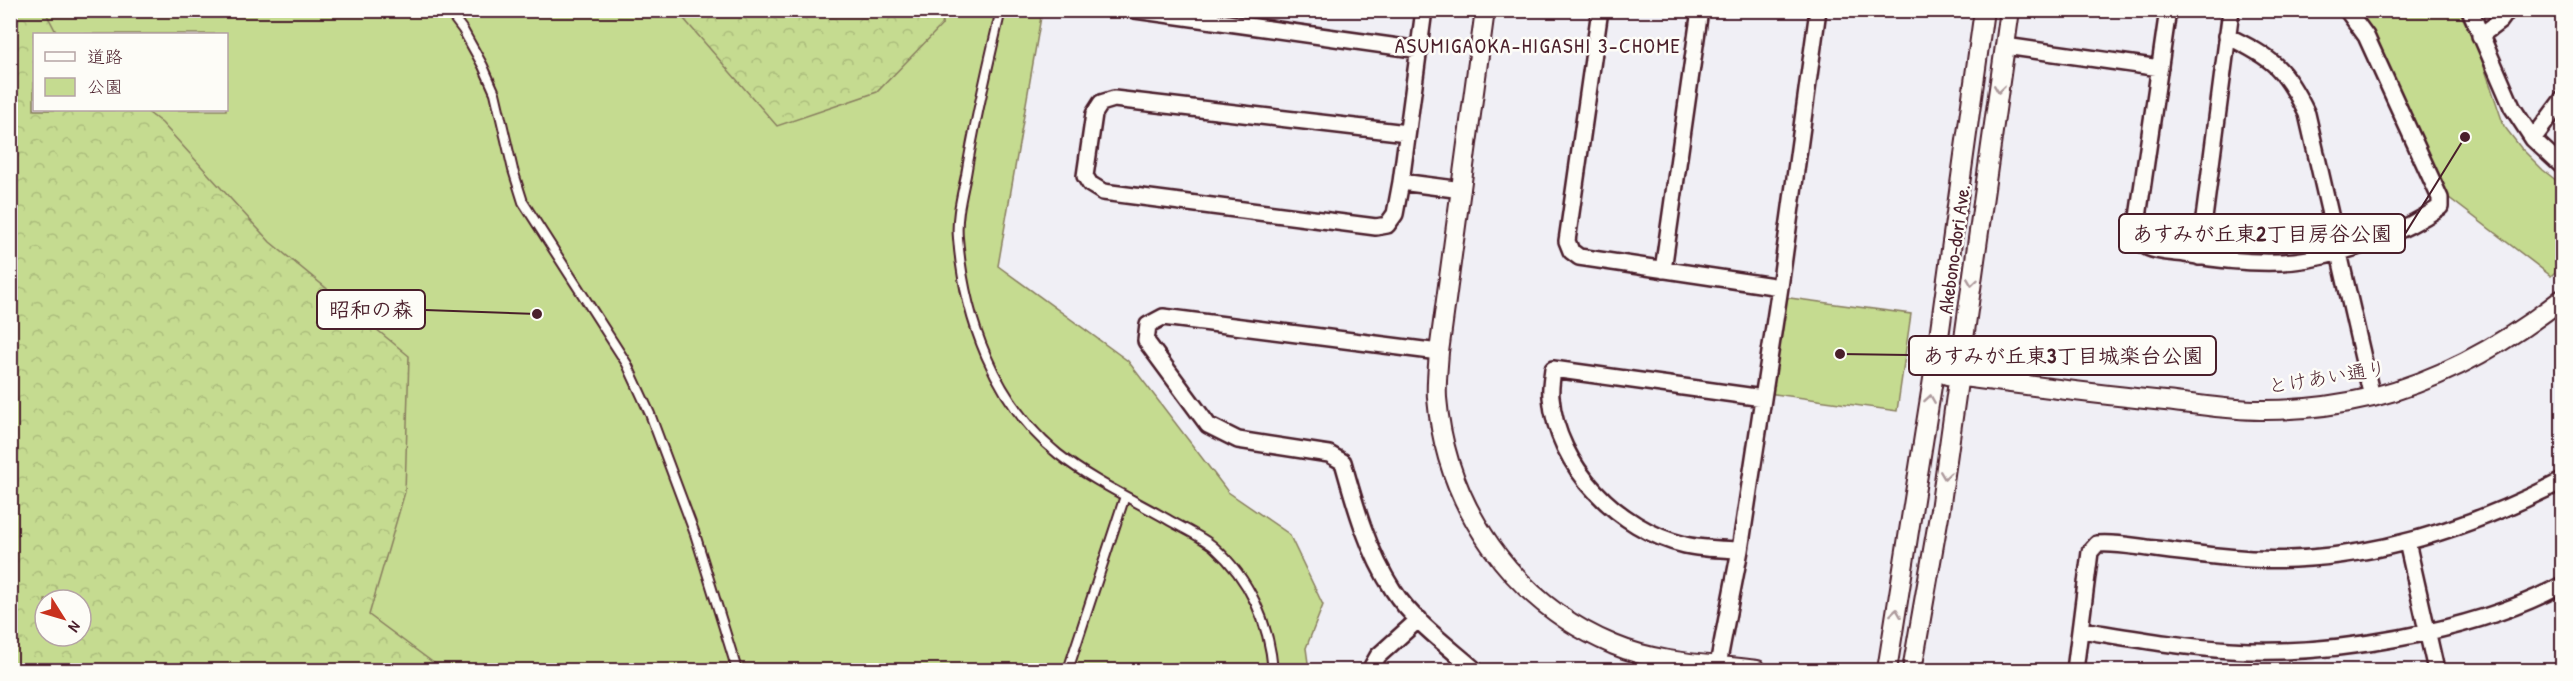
<svg xmlns="http://www.w3.org/2000/svg" width="2573" height="681" font-family="'Patrick Hand','Klee One',sans-serif">
	<style>
		.green { fill: #c5db90; stroke: #887d5e; stroke-width: 1.5; fill-rule: evenodd }
		.forest { fill: url(#forest-crowns); stroke: #887d5e; stroke-width: 1.5; fill-rule: evenodd }
		.lines { fill: none; stroke-linecap: round; stroke-linejoin: round }
		.service-casing { stroke: #4a1f2b; stroke-width: 12 }
		.minor-casing { stroke: #4a1f2b; stroke-width: 20 }
		.tertiary-casing { stroke: #4a1f2b; stroke-width: 22 }
		.service { stroke: #fdfcf7; stroke-width: 8 }
		.minor { stroke: #fdfcf7; stroke-width: 15 }
		.tertiary { stroke: #fdfcf7; stroke-width: 18 }
		.oneway { stroke: #ac999b }
		.labels { text-anchor: middle; stroke-width: 5; stroke-linejoin: round; paint-order: stroke }
		.street-label { font-size: 20px; fill: #4a1f2b; stroke: #fdfcf7 }
		.neighbourhood-label { font-size: 21px; letter-spacing: 1.5px; fill: #4a1f2b; stroke: #fdfcf7 }
		.leader { fill: none; stroke: #4a1f2b; stroke-width: 2 }
		.callout-dot { fill: #4a1f2b; stroke: #fdfcf7; stroke-width: 2 }
		.callout { fill: #fdfcf7; stroke: #4a1f2b; stroke-width: 2 }
		.callout-label { font-size: 21px; text-anchor: middle; font-weight: bold; fill: #4a1f2b }
	</style>
	<defs>
		<pattern id="forest-crowns" width="20" height="18" patternUnits="userSpaceOnUse" patternTransform="scale(1.5)"><rect width="20" height="18" fill="#c5db90"/><path d="M2 6a3 3 0 1 1 6 0M12 15a3 3 0 1 1 6 0" fill="none" stroke="#abbc7c"/></pattern>
	</defs>
	<rect width="100%" height="100%" fill="#f0eff5"/>
	<filter id="ink" filterUnits="userSpaceOnUse"><feTurbulence type="fractalNoise" baseFrequency=".0167" numOctaves="2"/><feDisplacementMap in="SourceGraphic" scale="12" xChannelSelector="R" yChannelSelector="G"/><feConvolveMatrix kernelMatrix="1 2 1 2 8 2 1 2 1" color-interpolation-filters="sRGB"/></filter>
	<g filter="url(#ink)">
		<!-- green -->
		<path class="green" d="M10 11H1042L998 266 1128 361 1228 492 1289 534 1323 605 1306 648 1309 670H11ZM34 34H226V110H34ZM45 600H81V636H45Z
			M2352 11H2459L2477 46 2504 126 2521 148 2543 170 2562 185V265L2551 276 2448 197 2364 24Z
			M1782 297 1911 314 1897 411 1768 393Z"/>
		<!-- forest -->
		<path class="forest" d="M10 11H45L57 34H34V110H145L162 123 270 242 409 356 405 492 369 615 443 670H11ZM45 600H81V636H45Z
			M677 11H676H945L942 25 877 92 777 126Z"/>
		<g class="lines">
			<!-- service casing -->
			<g class="service-casing">
				<path id="service" d="M448 10 463 30 483 66 495 93 513 170 523 202 627 364 650 414 695 534 737 670
					M1001 10C988 65 975 119 966 175 962 195 956 217 958 238 964 317 994 402 1058 454 1091 480 1130 498 1167 519 1182 528 1201 536 1214 547 1250 579 1269 623 1273 670
					M1068 670 1125 496"/>
			</g>
			<!-- minor casing -->
			<g class="minor-casing">
				<path id="minor" d="M1135 10 1420 50
					M1600 10 1567 241 1571 251 1579 257 1780 287
					M2168 10 2135 238C2148 253 2166 251 2185 254 2225 261 2269 266 2309 259 2354 251 2402 233 2440 207V198L2366 36 2347 10
					M2470 10 2512 107 2533 139 2562 166
					M2227 36C2273 58 2285 68 2307 114L2372 397
					M2480 36 2500 21 2508 10
					M2005 46 2160 68
					M1407 133 1114 99 1101 103 1094 114 1085 176 1090 184 1103 192 1376 227 1387 225 1395 214 1401 182 1424 10
					M2533 139 2562 100
					M1401 182 1462 190
					M2199 257 2231 10
					M1663 270 1700 10
					M1439 352 1163 317 1148 325 1146 341 1208 425 1238 440 1329 454 1343 462C1355 505 1368 552 1393 590 1413 621 1448 646 1475 670
					M2407 542 2436 670
					M1740 550C1722 549 1702 549 1685 545 1618 529 1557 467 1551 397 1550 388 1552 378 1553 369L1763 398
					M2081 630C2131 638 2180 647 2230 650 2329 657 2475 632 2562 585
					M1370 670 1378 656 1419 619
					M1717 670 1740 550 1780 287 1818 10
					M2075 670 2090 552 2097 544C2116 542 2136 547 2156 549 2187 553 2219 557 2251 559 2360 564 2467 530 2562 481"/>
			</g>
			<!-- tertiary casing -->
			<g class="tertiary-casing">
				<path id="tertiary" d="M1485 10 1439 352C1438 367 1436 383 1437 398 1446 506 1513 603 1614 645 1659 664 1710 664 1757 670
					M1947 375C2020 384 2092 394 2165 401 2197 404 2232 411 2265 410 2300 410 2339 405 2373 397 2443 379 2506 343 2562 299
					M1887 670 1934 373 1984 10
					M1912 670 1940 510 2010 10"/>
			</g>
			<!-- service -->
			<use href="#service" class="service"/>
			<!-- minor -->
			<use href="#minor" class="minor"/>
			<!-- tertiary -->
			<use href="#tertiary" class="tertiary"/>
		</g>
		<!-- one-way arrows -->
		<defs><path id="oneway-chevron" d="M-2-3.5L2.5 0L-2 3.5" fill="none" stroke-width="1.6" stroke-linecap="round" stroke-linejoin="round" transform="scale(1.5)"/></defs>
		<g class="oneway">
			<use href="#oneway-chevron" transform="translate(1999 89) rotate(98)"/>
			<use href="#oneway-chevron" transform="translate(1972 282) rotate(98)"/>
			<use href="#oneway-chevron" transform="translate(1930 399) rotate(-81)"/>
			<use href="#oneway-chevron" transform="translate(1945 475) rotate(98)"/>
			<use href="#oneway-chevron" transform="translate(1896 613) rotate(-81)"/>
		</g>
	</g>
	<g class="labels">
		<!-- street labels -->
		<g class="street-label">
			<text transform="translate(1954 249) rotate(-82)" y="7">Akebono-dori Ave.</text>
			<text transform="translate(2327 377) rotate(-9)" y="7">とけあい通り</text>
		</g>
		<!-- neighbourhood labels -->
		<g class="neighbourhood-label">
			<text x="1538" y="53">ASUMIGAOKA-HIGASHI 3-CHOME</text>
		</g>
	</g>
	<!-- callouts -->
	<path class="leader" d="M2465 137L2405 234M537 314L425 310M1840 354L1909 355"/>
	<g class="callout-dot">
		<circle cx="2465" cy="137" r="6"/>
		<circle cx="537" cy="314" r="6"/>
		<circle cx="1840" cy="354" r="6"/>
	</g>
	<g class="callout">
		<rect x="2119" y="214" width="286" height="39" rx="6"/>
		<rect x="317" y="290" width="108" height="39" rx="6"/>
		<rect x="1909" y="336" width="307" height="39" rx="6"/>
	</g>
	<g class="callout-label">
		<text x="2262" y="241">あすみが丘東2丁目房谷公園</text>
		<text x="371" y="317">昭和の森</text>
		<text x="2063" y="363">あすみが丘東3丁目城楽台公園</text>
	</g>
	<!-- margin -->
	<rect width="2573" height="681" fill="none" stroke="#fdfcf7" stroke-width="36"/>
	<rect x="18" y="18" width="2537" height="645" fill="none" stroke="#4a1f2b" stroke-width="2" filter="url(#ink)"/>
	<!-- legend -->
	<rect x="33" y="33" width="195" height="78" fill="#fdfcf7" stroke="#b5a4a5" stroke-width="1.5"/>
	<rect x="45" y="52" width="30" height="9" fill="#fdfcf7" stroke="#b5a4a5" stroke-width="1.5"/>
	<text x="87" y="63" font-size="18" fill="#4a1f2b">道路</text>
	<rect x="45" y="78" width="30" height="18" fill="#c5db90" stroke="#b5a4a5" stroke-width="1.5"/>
	<text x="87" y="93" font-size="18" fill="#4a1f2b">公園</text>
	<!-- north arrow -->
	<g transform="translate(63 618) rotate(127)"><circle r="28" fill="#fdfcf7" stroke="#b5a4a5" stroke-width="1.5"/>
	<path d="M0-4.5L10 22L0 15L-10 22Z" fill="#c8321e"/>
	<text y="-9" font-size="16" font-weight="bold" text-anchor="middle" fill="#4a1f2b">N</text>
	</g>
</svg>
